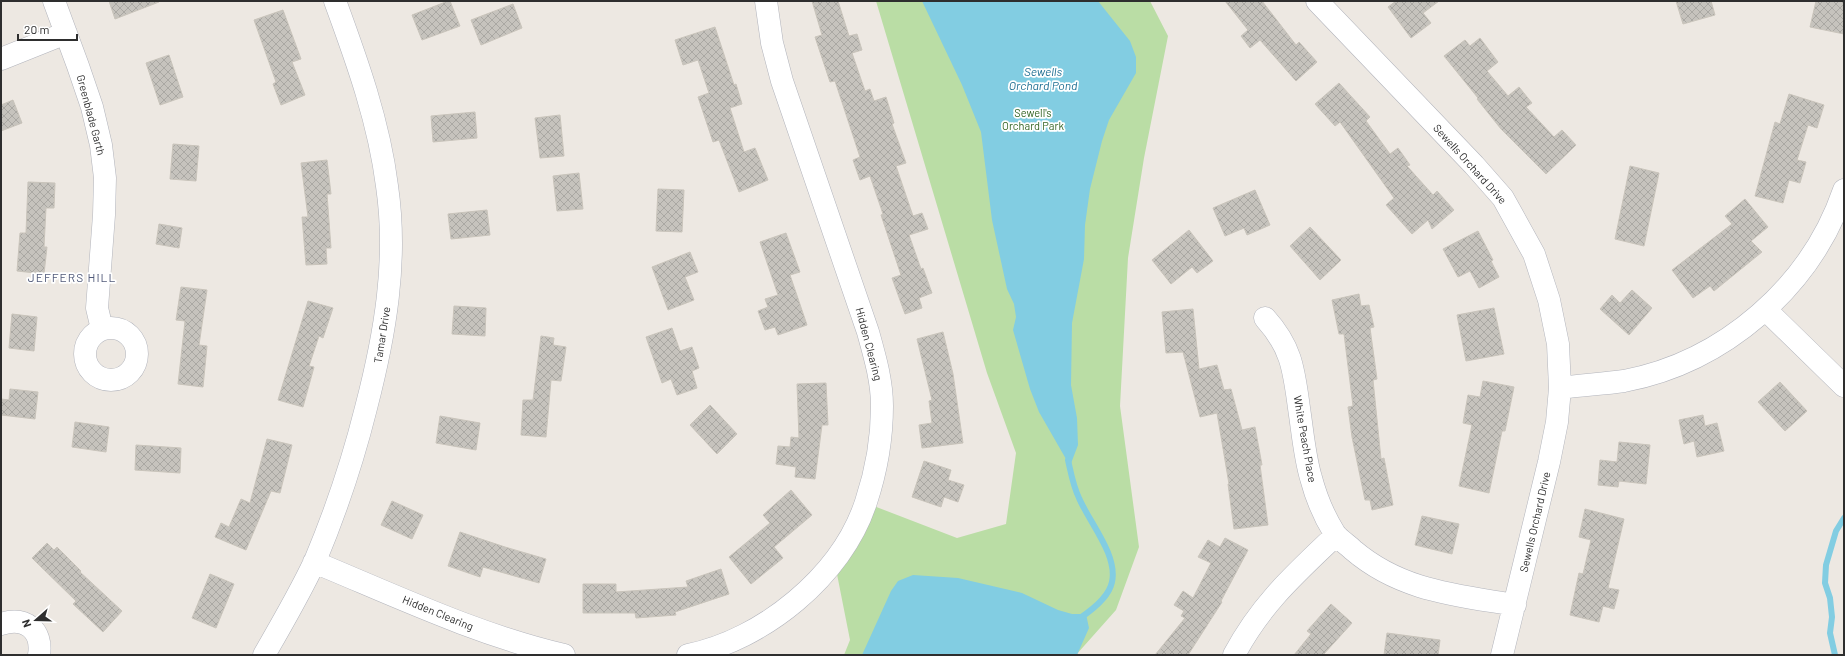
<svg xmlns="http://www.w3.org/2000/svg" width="1845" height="656" font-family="Barlow,sans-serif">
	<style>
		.park { fill: #badda5 }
		.water { fill: #82cde2 }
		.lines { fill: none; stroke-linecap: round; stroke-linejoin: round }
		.stream { stroke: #82cde2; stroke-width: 6 }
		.building { fill: url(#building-cross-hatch); stroke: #c9c4bb }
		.minor-casing { stroke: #b2b4bc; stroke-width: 23 }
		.minor { stroke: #fff; stroke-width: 22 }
		.labels { text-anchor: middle; stroke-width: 3.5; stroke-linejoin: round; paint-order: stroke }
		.park-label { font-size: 11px; fill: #346424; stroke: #fff }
		.street-label { font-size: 11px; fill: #2e2e2e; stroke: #fff }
		.water-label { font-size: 12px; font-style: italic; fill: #1d6e92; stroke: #fff }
		.neighbourhood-label { font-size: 12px; letter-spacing: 1px; fill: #525b7a; stroke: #fff }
	</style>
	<defs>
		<pattern id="building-cross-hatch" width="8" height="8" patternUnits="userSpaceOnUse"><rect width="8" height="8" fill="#c6c3bd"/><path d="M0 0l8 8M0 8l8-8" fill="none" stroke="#aaa8a3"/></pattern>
	</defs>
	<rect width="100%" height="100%" fill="#ede8e2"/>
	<!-- park -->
	<path class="park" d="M876 1H1150L1168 36 1144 158 1128 258 1120 406 1139 547 1116 610 1076 655H844L850 640 834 559 866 503 957 538 1006 524 1016 453 987 373Z"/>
	<!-- water -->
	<path class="water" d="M922 1H1098L1130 41 1136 57V73L1109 120 1102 141 1090 189 1085 225 1084 259 1072 323 1071 385 1077 418 1078 445 1070 466 1039 412 1030 389 1013 330 1016 317 1014 304 1007 289 992 220 981 132 962 85Z
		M913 575 958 578 1022 593 1058 610 1072 614H1086L1089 628 1077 655H862L891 591 898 581Z"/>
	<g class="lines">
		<!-- stream -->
		<path class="stream" d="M1068 460C1071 473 1073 486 1079 498 1089 522 1118 555 1112 582 1109 597 1092 610 1080 618
			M1835 655 1830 633 1832 617 1830 598 1825 583 1826 565 1836 531 1844 518"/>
	</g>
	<!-- building -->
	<path class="building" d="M109 1H159V2L115 19Z
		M448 1H450L460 26 422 40 412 15Z
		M812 1H838L849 36 857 34 862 50 852 53 865 91 870 89 874 101 886 97 894 123 892 124 906 163 896 166 913 216 922 213 928 229 909 235 921 269 923 268 932 293 919 298 922 308 905 314 892 278 901 275 881 215 883 214 870 176 860 180 853 160 860 157 835 81 830 82 815 37 822 35Z
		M1225 1H1262L1296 45 1299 42 1317 62 1296 81 1260 40 1250 48 1241 36 1248 30Z
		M1396 1H1439L1423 13 1431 23 1411 38 1388 7Z
		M1676 1H1711L1715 15 1683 24Z
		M1816 1H1844V34L1810 27Z
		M513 4 522 28 481 45 471 20Z
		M283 10 301 59 292 62 305 95 281 105 273 84 276 82 254 20Z
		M715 27 734 85 736 84 742 104 730 108 744 152 755 148 768 180 739 192 719 140 713 142 698 97 709 93 698 60 683 65 675 40Z
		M1480 38 1498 62 1487 71 1508 96 1519 87 1532 103 1526 107 1554 137 1562 130 1576 145 1546 174 1501 129 1477 99 1478 98 1444 56 1465 40 1470 46Z
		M169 55 183 97 160 105 146 63Z
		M1339 83 1370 117 1366 121 1390 154 1398 148 1410 165 1407 166 1433 195 1437 191 1454 210 1432 229 1428 220 1412 234 1386 205 1394 198 1340 122 1335 126 1315 104Z
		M1789 94 1824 105 1817 128 1808 125 1797 160 1806 162 1800 183 1789 180 1783 203 1755 196 1775 122 1780 124Z
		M13 100 22 123 1 131V105Z
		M475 112 477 138 433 142 431 116Z
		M560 115 564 156 540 158 535 118Z
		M173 144 199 146 196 181 170 179Z
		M327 160 331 194H327L331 248H326L327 264 306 265 302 217H308L301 163Z
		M1630 166 1659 173 1644 246 1615 239Z
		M579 173 583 209 557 211 553 176Z
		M28 182 55 183 54 208H46L44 247H47L44 274 17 271 20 233H26Z
		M658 189 684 190 682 232 656 231Z
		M1255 190 1270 225 1247 235 1244 228 1225 236 1213 208Z
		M1745 199 1768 227 1751 241 1762 252 1714 291 1710 286 1693 298 1672 270 1732 224 1725 216Z
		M487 210 490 235 451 239 448 214Z
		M159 224 182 228 179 248 156 244Z
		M1310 227 1341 260 1320 280 1290 246Z
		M1189 230 1213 261 1197 273 1192 267 1171 284 1152 260Z
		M1478 231 1493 260 1491 261 1499 277 1479 288 1470 271 1458 277 1443 249Z
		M786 233 800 272 790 275 807 325 778 335 775 327 765 330 758 311 768 307 765 299 778 295 760 242Z
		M690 252 698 272 685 277 694 300 668 310 652 267Z
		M181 287 207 290 199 345 207 346 203 387 178 384 185 321 176 320Z
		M1632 290 1652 308 1629 335 1600 309 1612 295 1620 303Z
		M1359 294 1361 306 1369 305 1374 327 1370 328 1377 379 1373 380 1381 459 1384 458 1393 505 1372 510 1370 500H1365L1352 437 1348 407 1353 406 1344 334H1339L1332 300Z
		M308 301 333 308 323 338 319 336 309 366 314 367 303 407 278 400Z
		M454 306 486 308 485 336 452 334Z
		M1494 308 1504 354 1466 361 1457 315Z
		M1193 309 1199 369 1217 365 1224 390 1231 389 1242 430 1255 427 1262 465H1260L1268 525 1234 529 1228 484H1229L1217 413 1200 417 1183 352 1166 353 1162 312Z
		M12 314 37 317 34 351 9 348Z
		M672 328 680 351 692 347 699 368 692 371 697 388 677 395 671 379 662 383 646 337Z
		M943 332 953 374 963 443 922 448 919 425 932 423 929 401 932 400 917 339Z
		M541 336 554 338 553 345 566 347 561 381 551 380 546 437 521 435 523 400H533Z
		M1483 381 1514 387 1505 431H1502L1489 493 1459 486 1472 425 1463 423 1468 395 1480 397Z
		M1780 382 1807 411 1785 431 1758 402Z
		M826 383 828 425H822L815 479 795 477 796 467 776 464 778 446 790 447 791 437 799 438 797 384Z
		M10 389 38 392 35 419 1 415V399L9 400Z
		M710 405 737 434 717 454 690 425Z
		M1703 415 1705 426 1717 423 1724 451 1697 457 1694 441 1684 444 1679 420Z
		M440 416 480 423 476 450 436 443Z
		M75 422 109 427 106 452 72 447Z
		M267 439 292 445 280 493 271 491 246 550 215 537 221 523 229 527 241 499 250 503Z
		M1619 442 1650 445 1646 484 1619 481 1618 487 1598 485 1600 460 1617 462Z
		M136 445 181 448 180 473 135 470Z
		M924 461 951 470 948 480 964 485 958 502 944 497 941 507 912 497Z
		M791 490 812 515 774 547 783 558 751 584 729 557 770 523 763 515Z
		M392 501 423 515 412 539 381 525Z
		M1585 509 1624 519 1608 588 1619 590 1614 609 1603 606 1599 622 1570 615 1579 573 1583 574 1591 540 1579 537Z
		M1422 516 1459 524 1452 554 1415 545Z
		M460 532 505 547 546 559 539 583 483 567 480 577 448 566Z
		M1225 538 1248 550 1221 601 1222 602 1188 655H1155L1185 618 1181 616 1184 611 1174 605 1183 591 1193 598 1211 563 1198 557 1208 540 1220 547Z
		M47 543 54 550 57 547 81 571 80 572 122 611 103 632 73 604 76 601 32 558Z
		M721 569 729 594 675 612 676 615 636 618 635 613H583V584H616V592L688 587 686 581Z
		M210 574 234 584 216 628 192 618Z
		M1331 604 1352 623 1323 655H1294L1311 634 1307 631Z
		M1387 633 1440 640 1438 655H1384Z"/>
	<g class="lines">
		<!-- minor casing -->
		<g class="minor-casing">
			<path id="minor" d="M54 1 78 66 92 107 101 145 105 178 104 215 97 308 102 329
				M1317 1 1474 165 1503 198 1534 254 1549 300 1558 344 1560 388 1557 422 1549 462 1502 655
				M1 59 66 33
				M1766 310 1844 386
				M1265 318C1294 350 1294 374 1300 415 1303 436 1305 458 1311 478 1316 497 1325 518 1335 534 1340 540 1348 545 1353 550 1401 591 1456 595 1515 605
				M85 354a26 26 0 1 1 52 0a26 26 0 1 1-52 0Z
				M1560 388C1581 385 1603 384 1624 381 1724 362 1811 287 1844 190
				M314 562C396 596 478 635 564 655
				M1 624C25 616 43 630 39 655
				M264 655C282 624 300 593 315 561 336 511 353 460 366 408 385 335 398 261 387 186 379 122 357 61 335 1
				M688 655C763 640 842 576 866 502 876 472 882 438 882 406 882 381 875 357 868 332L782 81 772 43 766 1
				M1234 655C1261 604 1295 574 1336 535"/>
		</g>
		<!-- minor -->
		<use href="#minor" class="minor"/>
	</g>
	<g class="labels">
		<!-- park labels -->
		<g class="park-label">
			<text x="1033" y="117">Sewell's<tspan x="1033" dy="13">Orchard Park</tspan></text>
		</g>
		<!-- street labels -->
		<g class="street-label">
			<text transform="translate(91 115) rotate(75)" y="4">Greenblade Garth</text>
			<text transform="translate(1470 164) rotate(48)" y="4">Sewells Orchard Drive</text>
			<text transform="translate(382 335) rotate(-81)" y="4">Tamar Drive</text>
			<text transform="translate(869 344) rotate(75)" y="4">Hidden Clearing</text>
			<text transform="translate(1305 439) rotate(80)" y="4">White Peach Place</text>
			<text transform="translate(1535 522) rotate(-77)" y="4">Sewells Orchard Drive</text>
			<text transform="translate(438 613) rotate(22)" y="4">Hidden Clearing</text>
		</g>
		<!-- water labels -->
		<g class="water-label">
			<text x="1043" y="76">Sewells<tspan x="1043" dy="14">Orchard Pond</tspan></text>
		</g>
		<!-- neighbourhood labels -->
		<g class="neighbourhood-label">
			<text x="72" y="282">JEFFERS HILL</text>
		</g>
	</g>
	<!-- border -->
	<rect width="1845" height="656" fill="none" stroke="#2e2e2e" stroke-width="4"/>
	<!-- north arrow -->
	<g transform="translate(36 620) rotate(250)" stroke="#ffffff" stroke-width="3" paint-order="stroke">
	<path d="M0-3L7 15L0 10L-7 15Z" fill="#2e2e2e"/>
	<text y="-6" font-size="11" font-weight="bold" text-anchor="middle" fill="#2e2e2e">N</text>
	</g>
	<!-- scale -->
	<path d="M18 34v6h59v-6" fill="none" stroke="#2e2e2e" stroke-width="2"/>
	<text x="24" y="34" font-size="12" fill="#2e2e2e" stroke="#ffffff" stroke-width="3" paint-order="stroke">20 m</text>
</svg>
